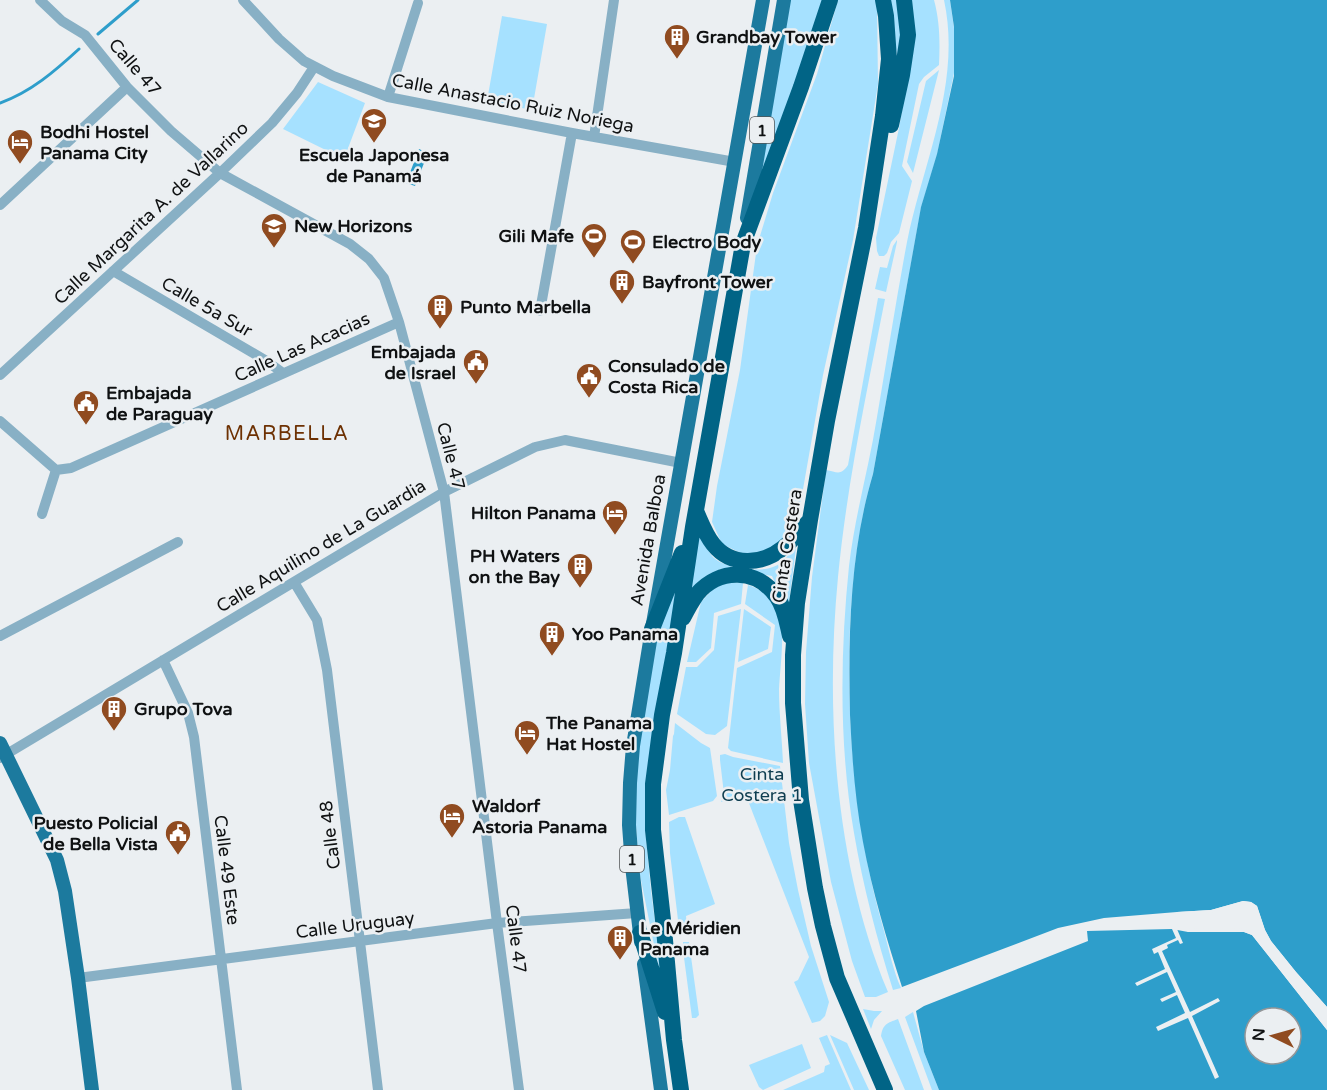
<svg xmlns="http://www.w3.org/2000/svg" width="1327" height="1090" font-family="'Varela Round',sans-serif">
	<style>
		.green { fill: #a6e1ff }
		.water { fill: #2e9ecb; fill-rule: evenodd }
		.pier { fill: #ebeff2 }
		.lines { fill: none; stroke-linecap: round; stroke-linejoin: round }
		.stream { stroke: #2e9ecb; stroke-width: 3 }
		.minor { stroke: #88b0c5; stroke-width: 10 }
		.major { stroke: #1c7a9e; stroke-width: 14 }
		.highway { stroke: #016486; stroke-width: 16 }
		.labels { text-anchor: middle; stroke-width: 5; stroke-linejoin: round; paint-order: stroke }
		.shield { fill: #ebeff2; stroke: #515455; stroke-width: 1.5 }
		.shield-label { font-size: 16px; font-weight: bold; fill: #0f1112 }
		.poi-label { font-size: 18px; font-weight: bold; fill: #0f1112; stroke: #ebeff2; text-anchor: start }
		.street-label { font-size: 18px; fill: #0f1112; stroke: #ebeff2 }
		.park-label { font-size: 18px; fill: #0e3d50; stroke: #ebeff2 }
		.neighbourhood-label { font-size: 20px; letter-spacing: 1.5px; fill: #6d3103; stroke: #ebeff2 }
	</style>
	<rect width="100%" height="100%" fill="#ebeff2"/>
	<!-- green -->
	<path class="green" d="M789 0H824L752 205Z
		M838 0H875L877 5 878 84 853 240 823 375 802 495 794 527 774 552 747 556 722 544 712 522 717 486 740 370 757 246 773 193 817 74Z
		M890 0H897L901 29 898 65Z
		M909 0H934C940 22 940 43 939 65L924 77 919 84 902 166 912 181 899 233 891 242 887 253 884 256H879L877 251 876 238 899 128 912 53Z
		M944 0H950L954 28 955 52 954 73 937 155 921 208 873 474C855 535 850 601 849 664 849 755 859 844 884 931 889 950 893 970 901 988L893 990C877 939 863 886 854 833 839 746 840 654 849 566 855 515 869 467 877 417 887 359 896 300 907 242 923 162 962 83 944 0Z
		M502 16 547 24 532 110 487 101Z
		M939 70 913 173 907 162 926 81Z
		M318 82 365 103 344 159 283 129Z
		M897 240V242L886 292 875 289 880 267 887 268 893 246Z
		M878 298 885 299C867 391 847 483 838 577 825 712 835 866 888 992L876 997H865L852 961 831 882 809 763 805 704 806 652 812 577 826 470C837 472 841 476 848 465Z
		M697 520C701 530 706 551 714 558 725 568 759 573 773 567 785 563 791 551 797 540L788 610 772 576 749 572 720 569 705 581 685 607Z
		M685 555 645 826 651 891 664 990 653 940 640 875 636 826 635 769 659 626Z
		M726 582 743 583 741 604 714 613 711 648 696 662H687L701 602 713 589Z
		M748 585C763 590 774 598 780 615 785 631 780 670 779 689 779 713 782 738 783 763L731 751 728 748 737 668 772 652 775 625 745 604Z
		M741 609 727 726 715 735 706 734 677 714 686 667H697L714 650 718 616Z
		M744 609 771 627 768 649 738 662Z
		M675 723 701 743 710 748 717 796 713 801 669 815 666 790 670 770 673 736 674 734Z
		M725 754 733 757 780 766 789 843 798 890 811 946 829 1002 825 1016 820 1021 812 1023 794 982 798 980 809 957 745 793 721 802 724 794 720 760V755Z
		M679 817H685L715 904 686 916 687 927 683 926 678 920 670 853 669 822Z
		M683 942H689L699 1015 696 1018H692L683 950Z
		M863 1009 874 1011H882L874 1020 871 1029Z
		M913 1012 924 1052 939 1090H932L905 1017Z
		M898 1019 924 1090H905L881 1036C883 1024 887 1023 898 1019Z
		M827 1035 851 1090H783L824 1072 825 1066 830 1064 819 1038Z
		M830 1035 847 1043 869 1090H854Z
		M802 1044 811 1068 763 1090 759 1087 749 1065Z"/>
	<!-- water -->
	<path class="water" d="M950 0H1327V1007L1296 972 1271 941 1265 930 1257 906 1251 902 1243 901 1211 910 1177 912 1104 918 1058 928 902 987C887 940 872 891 863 842 855 800 852 757 850 715 848 635 850 551 873 474L921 207 937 154 954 76V27Z
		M419 149 428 153 415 186 406 183Z
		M1172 929 1188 932H1244L1252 935 1327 1030V1090H939L924 1052 916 1011 924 1006 1088 941 1087 931ZM1255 1018H1291V1054H1255Z"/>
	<!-- pier -->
	<path class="pier" d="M1243 901 1251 902 1257 906 1265 930 1271 941 1296 972 1327 1007V1010L1293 974 1269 942 1263 931 1254 908 1250 905 1243 904 1212 913 1179 915 1177 912 1211 910Z
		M1186 928 1245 929 1254 933 1327 1025V1030L1252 935 1244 932H1188Z
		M1172 929H1177L1183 943 1180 944 1178 940 1167 945 1168 948 1162 951 1190 1012 1218 998 1220 1001 1192 1016 1219 1077 1215 1079 1188 1018 1158 1031 1156 1027 1185 1013 1177 995 1162 1002 1160 999 1176 992 1167 972 1137 986 1135 983 1165 969 1158 952 1154 954 1152 949 1176 938Z"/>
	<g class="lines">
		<!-- stream -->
		<path class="stream" d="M98 34 138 0
			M0 103C31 92 55 71 79 49"/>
		<!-- minor -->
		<path class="minor" d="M40 0 62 21 85 35 127 87 171 131 220 173 350 244 369 259 384 278 399 322 444 492 497 923 519 1090
			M243 0 279 39 304 61 333 76 388 97 572 133 735 162
			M388 97 418 3
			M594 137 614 0
			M0 205 127 87
			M113 271 265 360 283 373
			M540 311 572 133
			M0 375 220 173 272 123 297 93 314 67
			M0 421 56 470 71 468 399 322
			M42 514 56 470
			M294 582 317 620 327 670 378 1090
			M0 636 178 542
			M163 660 188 713 194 737 237 1090
			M0 758 444 492 535 447 565 440 681 463
			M78 978 497 923 637 913"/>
		<!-- major -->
		<path class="major" d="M747 218 784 0
			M0 743 57 860 65 891 78 978 92 1090
			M641 942 632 866 629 825 630 783 633 746 652 629 763 0
			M644 964 661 1090"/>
		<!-- highway -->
		<path class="highway" d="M883 0 886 16 889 59 883 116 866 228 827 421 810 520 797 603 793 655V703L801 800 815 888 823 926 837 978 885 1090
			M891 125 902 75 908 35 904 0
			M696 511C701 522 705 534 713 544 731 567 762 565 783 548 793 540 801 530 809 521
			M683 618C687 610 692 601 697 594 719 568 757 568 777 597 785 608 787 623 790 636
			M652 629 682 553
			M640 933 665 1012
			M681 1090 674 1040 664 929 653 830V784L658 746 662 715 674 653 693 527 743 244 801 87 830 0"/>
	</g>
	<!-- icons -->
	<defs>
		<g id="building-pin" transform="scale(1.35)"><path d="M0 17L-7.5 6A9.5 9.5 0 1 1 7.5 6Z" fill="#904b20" stroke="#ebeff2"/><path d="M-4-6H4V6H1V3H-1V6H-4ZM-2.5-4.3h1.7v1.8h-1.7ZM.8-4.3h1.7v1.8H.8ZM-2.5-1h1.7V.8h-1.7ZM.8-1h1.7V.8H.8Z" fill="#fff"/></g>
		<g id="school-pin" transform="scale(1.35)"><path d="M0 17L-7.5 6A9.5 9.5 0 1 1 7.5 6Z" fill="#904b20" stroke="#ebeff2"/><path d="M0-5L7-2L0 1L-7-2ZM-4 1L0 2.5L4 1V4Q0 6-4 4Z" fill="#fff"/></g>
		<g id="hotel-pin" transform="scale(1.35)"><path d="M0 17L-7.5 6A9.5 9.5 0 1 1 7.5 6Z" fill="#904b20" stroke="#ebeff2"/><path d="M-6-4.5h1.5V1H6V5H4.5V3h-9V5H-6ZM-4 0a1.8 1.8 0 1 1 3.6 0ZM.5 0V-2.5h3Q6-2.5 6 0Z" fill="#fff"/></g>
		<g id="stadium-pin" transform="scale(1.35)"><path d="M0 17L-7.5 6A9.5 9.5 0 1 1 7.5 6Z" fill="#904b20" stroke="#ebeff2"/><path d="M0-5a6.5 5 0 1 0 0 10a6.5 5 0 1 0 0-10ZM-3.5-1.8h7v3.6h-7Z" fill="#fff"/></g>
		<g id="civic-pin" transform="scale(1.35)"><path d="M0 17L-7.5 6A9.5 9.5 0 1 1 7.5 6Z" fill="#904b20" stroke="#ebeff2"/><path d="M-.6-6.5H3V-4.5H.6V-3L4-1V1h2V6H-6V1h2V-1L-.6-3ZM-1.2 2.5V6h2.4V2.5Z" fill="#fff"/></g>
	</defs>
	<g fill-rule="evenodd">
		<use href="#building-pin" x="677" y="37"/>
		<use href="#school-pin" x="374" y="121"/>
		<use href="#hotel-pin" x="20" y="142"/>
		<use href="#school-pin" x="274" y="226"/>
		<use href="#stadium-pin" x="594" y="236"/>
		<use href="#stadium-pin" x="633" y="242"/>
		<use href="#building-pin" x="622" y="282"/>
		<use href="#building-pin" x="440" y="307"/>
		<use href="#civic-pin" x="476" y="362"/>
		<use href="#civic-pin" x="589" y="376"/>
		<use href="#civic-pin" x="86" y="403"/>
		<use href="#hotel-pin" x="615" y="513"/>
		<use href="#building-pin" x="580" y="566"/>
		<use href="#building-pin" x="552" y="634"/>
		<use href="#building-pin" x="114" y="709"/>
		<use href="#hotel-pin" x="527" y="733"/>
		<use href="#hotel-pin" x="452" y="816"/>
		<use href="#civic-pin" x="178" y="833"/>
		<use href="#building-pin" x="620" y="938"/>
	</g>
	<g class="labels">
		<!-- shield labels -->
		<g class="shield">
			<rect x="750" y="117" width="24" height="26" rx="4.5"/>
			<rect x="620" y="846" width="24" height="26" rx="4.5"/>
		</g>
		<g class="shield-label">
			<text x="762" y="136">1</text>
			<text x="632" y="865">1</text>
		</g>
		<!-- poi labels -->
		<g class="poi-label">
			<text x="696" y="43">Grandbay Tower</text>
			<text x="40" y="138">Bodhi Hostel<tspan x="40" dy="21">Panama City</tspan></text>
			<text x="374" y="161" text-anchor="middle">Escuela Japonesa<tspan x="374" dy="21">de Panamá</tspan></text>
			<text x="294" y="232">New Horizons</text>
			<text x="574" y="242" text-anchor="end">Gili Mafe</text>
			<text x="652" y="248">Electro Body</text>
			<text x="642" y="288">Bayfront Tower</text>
			<text x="460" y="313">Punto Marbella</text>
			<text x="456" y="358" text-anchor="end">Embajada<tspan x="456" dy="21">de Israel</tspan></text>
			<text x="608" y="372">Consulado de<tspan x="608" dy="21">Costa Rica</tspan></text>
			<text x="106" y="399">Embajada<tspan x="106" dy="21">de Paraguay</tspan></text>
			<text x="596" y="519" text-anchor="end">Hilton Panama</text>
			<text x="560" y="562" text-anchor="end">PH Waters<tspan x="560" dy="21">on the Bay</tspan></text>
			<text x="572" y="640">Yoo Panama</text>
			<text x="134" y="715">Grupo Tova</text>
			<text x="546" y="729">The Panama<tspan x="546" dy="21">Hat Hostel</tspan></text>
			<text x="472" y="812">Waldorf<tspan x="472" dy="21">Astoria Panama</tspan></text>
			<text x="158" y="829" text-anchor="end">Puesto Policial<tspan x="158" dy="21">de Bella Vista</tspan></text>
			<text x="640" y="934">Le Méridien<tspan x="640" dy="21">Panama</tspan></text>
		</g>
		<!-- street labels -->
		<g class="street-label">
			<text transform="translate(135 67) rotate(49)" y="6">Calle 47</text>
			<text transform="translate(513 103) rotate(11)" y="6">Calle Anastacio Ruiz Noriega</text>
			<text transform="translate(151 213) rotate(-43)" y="6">Calle Margarita A. de Vallarino</text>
			<text transform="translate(207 307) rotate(30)" y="6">Calle 5a Sur</text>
			<text transform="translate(302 347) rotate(-24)" y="6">Calle Las Acacias</text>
			<text transform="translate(451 456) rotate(76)" y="6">Calle 47</text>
			<text transform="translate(648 540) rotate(-80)" y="6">Avenida Balboa</text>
			<text transform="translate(321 546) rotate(-31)" y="6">Calle Aquilino de La Guardia</text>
			<text transform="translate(787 546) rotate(-81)" y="6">Cinta Costera</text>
			<text transform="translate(330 835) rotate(-97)" y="6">Calle 48</text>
			<text transform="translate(227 870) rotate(83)" y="6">Calle 49 Este</text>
			<text transform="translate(355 925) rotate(-7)" y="6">Calle Uruguay</text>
			<text transform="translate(516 939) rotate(83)" y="6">Calle 47</text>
		</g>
		<!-- park labels -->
		<g class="park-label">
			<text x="762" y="780">Cinta<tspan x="762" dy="21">Costera 1</tspan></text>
		</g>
		<!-- neighbourhood labels -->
		<g class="neighbourhood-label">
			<text x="287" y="440">MARBELLA</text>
		</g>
	</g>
	<!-- north arrow -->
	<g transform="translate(1273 1036) rotate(275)"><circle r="28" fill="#ebeff2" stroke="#939698" stroke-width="1.5"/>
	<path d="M0-4.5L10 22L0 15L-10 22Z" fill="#904b20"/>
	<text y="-9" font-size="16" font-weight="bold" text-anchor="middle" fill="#0f1112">N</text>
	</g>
</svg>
